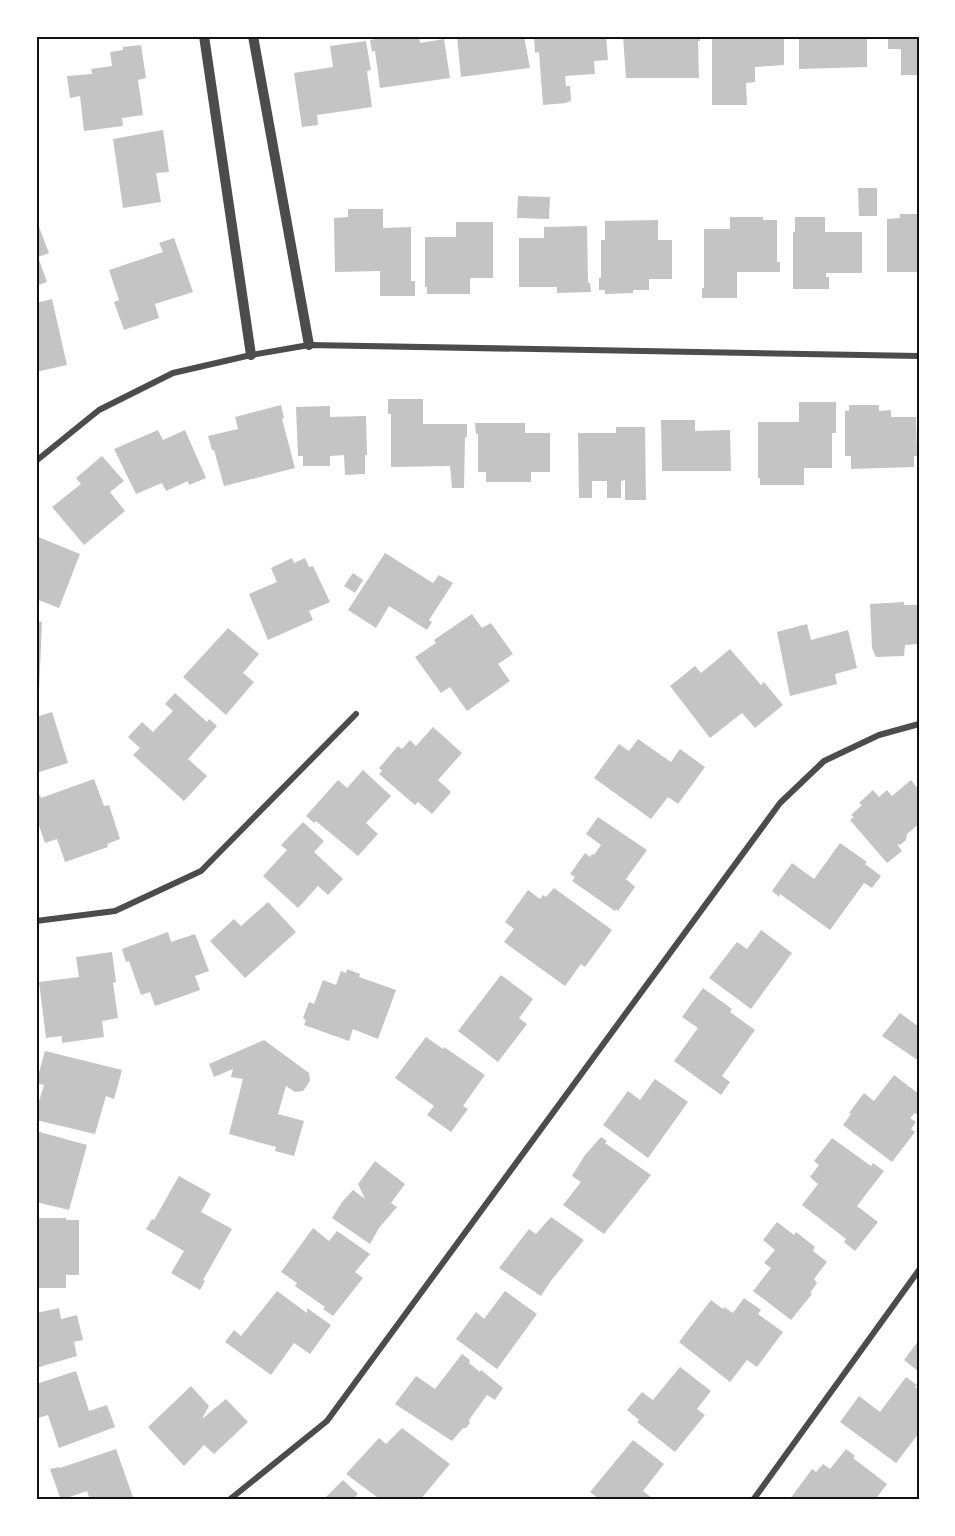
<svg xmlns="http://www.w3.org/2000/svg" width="955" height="1536" font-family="Merriweather,serif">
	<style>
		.building { fill: #c4c4c4 }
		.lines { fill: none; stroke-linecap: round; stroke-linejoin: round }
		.minor { stroke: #4c4c4c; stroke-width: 6 }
		.tertiary { stroke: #4c4c4c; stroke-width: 10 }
		.neatline { fill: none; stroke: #111; stroke-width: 2 }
	</style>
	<rect width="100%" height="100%" fill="#fff"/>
	<!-- building -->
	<path class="building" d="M394 36H419L420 43 444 39 450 78 380 88 375 51 372 52 370 40Z
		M457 36H524L530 68 461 77Z
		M534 36H606L608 60 594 61 595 74 565 76 566 86H570L571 101 567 102V103L543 105 539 52 535 53Z
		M623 36H700V41H698L699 78H626Z
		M712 36H784V65L755 67V82L746 83 747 105H712Z
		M799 36H867V67L799 69Z
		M888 36H919V75H901V49H888Z
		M366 41 371 70 367 71 372 107 317 115 318 125 302 127 294 73 333 67 330 46Z
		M141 45 146 78 138 80 143 115 122 118 123 126 84 131 80 96 70 98 67 76 92 74 91 69 112 66 110 52 123 50V47Z
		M163 130 169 172 156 173 161 202 123 208 113 139Z
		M858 188H877V216H859Z
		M518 196 550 197 549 219 517 218Z
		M348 209H383V228L411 227V281H415V296H380V271L335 272 334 218 348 217Z
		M900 214H919V272H887V219L900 218Z
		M730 217H763V220H777V262H780V272H737V298H702V288H704V229H730Z
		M795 217H825V232H862V273H826V277H829V289H793V232H795Z
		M36 219 49 253 38 257 47 282 36 286Z
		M658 220V240H672V279H649V290H633V293L605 294V290H599V278H601V240H605V221Z
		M456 222H493V278H470V294H427V287H425V237H456Z
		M587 226 588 283 590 282 591 292 557 293V287H519V238H544V227Z
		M174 238 193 292 155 304 159 318 124 330 114 302 119 300 109 270 163 252 159 243Z
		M52 299 67 365 36 372V303Z
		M388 399H423V424H467V437H465L464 488H452L450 466 391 467V414H388Z
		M799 402H836V433H832V468H804V485H760V478H758V422H799Z
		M281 405 284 418 282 419 295 468 224 486 214 450H212L208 436 238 429 235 417Z
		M849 405H879V411L891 410V417H916L917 456H914V467L851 469V456H845V411H849Z
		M330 406V417L366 416 367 455H365V474L345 475 344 455 330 456V466H303V456H298L296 407Z
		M661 420H695V431L730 430 731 471H662Z
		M475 423H525V433H550V472H531V482H486V472H478V434H476Z
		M616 427H645L646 500H625V480L621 481V498H607V481H592V498H579L578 433H616Z
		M158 430 163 440 185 430 206 478 189 485 188 481 166 491 162 483 136 494 114 449Z
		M102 456 124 481 110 492 125 511 84 545 52 507 81 484 76 478Z
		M36 536 80 554 59 608 36 599Z
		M385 553 433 583 439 575 453 583 429 620 432 622 427 630 389 606 376 628 348 610Z
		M292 558 294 563 305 558 309 567 313 566 330 602 309 611 313 620 268 640 249 594 277 582 271 568Z
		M353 573 363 580 355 593 344 586Z
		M904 602V605H919V644L905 645 904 656 876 657 872 648 870 604Z
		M472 614 482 628 491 623 513 654 498 664 510 681 467 711 450 687 441 693 415 657 436 643 434 640Z
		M36 621 42 622 39 691 36 690Z
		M807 624 811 640 848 630 857 668 835 674 837 684 790 696 777 632Z
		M228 628 259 654 243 673 254 682 226 715 183 677Z
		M730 649 761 685 764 682 783 705 755 728 742 713 710 738 670 686 695 666 701 673Z
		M175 693 207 722 209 719 217 726 188 759 207 776 184 801 133 755 140 748 128 737 142 722 153 732 173 711 165 704Z
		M52 712 68 763 36 773V717Z
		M433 727 462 753 438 780 451 792 432 814 418 802 415 805 379 774 382 771 379 768 398 746 402 749 410 740 416 746Z
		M638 739 671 762 680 749 705 767 678 804 668 797 651 819 594 778 619 744 629 751Z
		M363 770 391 796 366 823 378 834 358 856 316 821 314 823 306 816 338 780 347 788Z
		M94 779 104 806 109 805 120 839 107 844 108 847 65 862 57 839 45 843 36 817V797L40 795 41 798Z
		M911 780 919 790V824L907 834 906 840 900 845 897 844 902 851 887 863 850 820 854 817 851 815 862 805 859 803 873 790 879 797 887 790 892 796Z
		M598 817 647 850 626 879 635 887 618 911 616 909 615 911 572 881 575 877 570 874 585 853 590 857 592 854 594 855 601 845 586 834Z
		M303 822 324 841 314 852 343 879 328 895 318 886 298 908 263 876 287 850 281 845Z
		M840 843 867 862 865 864 881 876 872 888 864 883 830 930 780 894 779 897 772 891 792 863 814 879Z
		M554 888 612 930 585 967 581 964 565 986 504 942 514 929 505 922 528 890 540 899 543 895 546 897Z
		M268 902 296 932 245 978 210 941 234 919 241 926Z
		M761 930 792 953 751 1009 709 978 737 942 747 949Z
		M168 932 171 942 195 934 209 971 195 976 200 990 155 1006 150 992 141 995 129 961 126 962 122 949Z
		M112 952 116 982 113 983 118 1018 102 1021 104 1037 62 1043V1036L46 1038 39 982 79 977 76 957Z
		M347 969 360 974 359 977 396 990 378 1039 353 1029 349 1041 304 1025 306 1020 303 1018 309 1002 314 1004 323 980 336 985 341 971 346 973Z
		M501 975 533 999 519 1018 527 1024 498 1062 458 1031Z
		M703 988 732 1009 730 1012 755 1030 722 1076 730 1082 721 1095 674 1061 698 1028 682 1017Z
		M900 1013 919 1027V1061L882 1036Z
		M426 1037 443 1049 444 1047 485 1075 463 1106 468 1109 451 1132 427 1115 434 1106 395 1078Z
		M264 1040 309 1073 310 1081 303 1091 295 1092 286 1086 278 1114 304 1121 294 1156 275 1151 276 1147 229 1134 243 1079 231 1077 233 1069 214 1077 209 1064Z
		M45 1051 122 1070 114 1099 106 1096 95 1134 36 1120V1111L44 1085 36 1083Z
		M894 1075 919 1094V1116L915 1113 910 1118 916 1122 911 1129 915 1132 892 1162 843 1125 851 1114 849 1113 864 1093 874 1101Z
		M655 1079 688 1102 648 1158 603 1125 628 1091 640 1100Z
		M36 1131 87 1145 69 1210 36 1202Z
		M601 1137 607 1141 605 1143 651 1175 604 1234 563 1205 581 1182 572 1176 585 1155Z
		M832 1138 871 1166 873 1163 884 1171 857 1206 878 1222 855 1251 844 1242 846 1239 802 1205 818 1184 810 1177 819 1165 814 1161Z
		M375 1161 405 1184 391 1203 397 1207 379 1228 370 1244 332 1218 342 1202 353 1190 365 1199 358 1184Z
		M179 1176 211 1194 201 1212 232 1229 203 1280 205 1281 200 1290 171 1273 184 1251 146 1229 152 1219 154 1220Z
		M551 1217 584 1240 550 1282 541 1296 499 1268 529 1229 536 1234Z
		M36 1218H66V1220H79V1275H66V1288H36Z
		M777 1222 794 1235 796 1232 815 1247 813 1251 827 1262 814 1279 817 1283 810 1293 812 1294 791 1320 753 1291 771 1268 764 1263 775 1250 763 1240Z
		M313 1228 329 1241 337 1231 370 1254 355 1272 363 1278 333 1316 323 1309 325 1307 295 1286 297 1283 281 1272Z
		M277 1291 307 1313V1308L331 1325 310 1354 294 1343 271 1375 225 1342 234 1330 241 1336Z
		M505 1291 537 1314 497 1369 456 1339 476 1312 484 1319Z
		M744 1298 761 1310 758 1314 783 1332 757 1367 747 1360 730 1382 679 1342 711 1300 723 1309 724 1307 733 1313Z
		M59 1308 61 1319 77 1315 83 1340 74 1342 77 1356 36 1368V1313Z
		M919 1340V1372L904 1360Z
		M462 1354 470 1360 469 1363 480 1372 481 1370 503 1388 495 1400 487 1395 469 1420 470 1423 466 1428H463L452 1441 395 1404 416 1376 435 1389Z
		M680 1367 711 1391 697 1409 705 1415 675 1452 637 1422 639 1420 627 1410 642 1392 653 1400Z
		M76 1371 89 1411 107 1405 115 1427 59 1448 48 1415 38 1418 36 1413V1384Z
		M906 1377 917 1385 915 1387 919 1390V1433L896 1463 840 1422 859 1396 880 1412Z
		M191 1386 209 1406 202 1419 226 1399 248 1422 214 1454 204 1445 184 1466 148 1427Z
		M402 1428 450 1464 420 1500H381L346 1474 379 1438 386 1444Z
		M633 1440 664 1464 643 1491 652 1498 651 1500H600L590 1492Z
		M116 1449 134 1500H90L87 1491 61 1500 50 1469 59 1467 60 1468Z
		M846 1449 855 1456 853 1458 887 1484 875 1500 790 1499 812 1469 816 1472 823 1464 830 1469Z
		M343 1480 358 1494 352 1500H323Z"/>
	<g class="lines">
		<!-- minor -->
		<path class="minor" d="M36 461 99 410 173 373 251 355 309 345 919 356
			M36 921 115 911 201 871 356 714
			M229 1500 327 1421 780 803 824 761 879 735 919 724
			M753 1500 919 1270"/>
		<!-- tertiary -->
		<path class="tertiary" d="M204 36 251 355
			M253 36 309 345"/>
	</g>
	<!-- border -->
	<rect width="955" height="1536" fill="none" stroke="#ffffff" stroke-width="75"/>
	<rect x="38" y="38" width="880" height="1460" class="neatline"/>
</svg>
